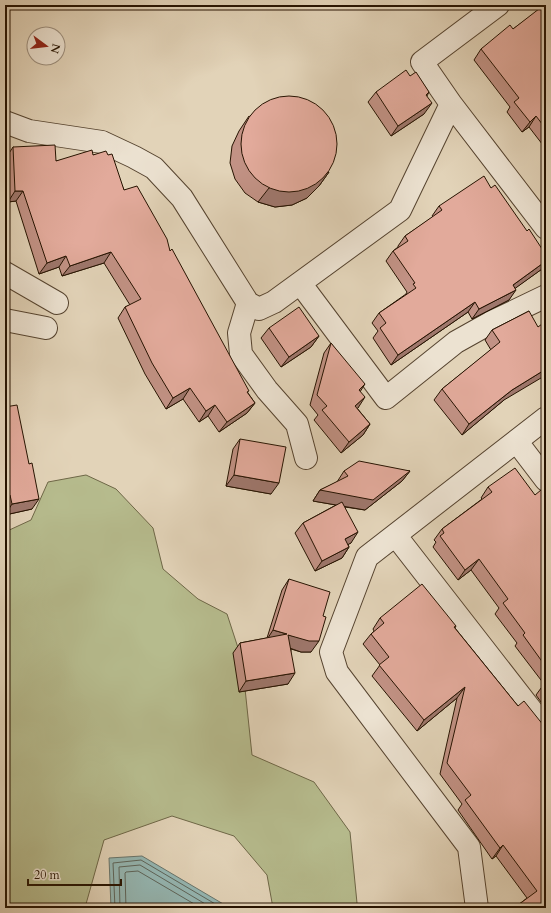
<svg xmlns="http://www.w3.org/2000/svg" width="551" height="913" font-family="Cardo,serif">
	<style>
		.green { fill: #b6bb8d; stroke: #6e6747 }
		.water { fill: #95b7b3; stroke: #69756c }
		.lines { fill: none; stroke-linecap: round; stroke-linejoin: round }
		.shore { stroke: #5e655a; stroke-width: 1 }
		.minor-casing { stroke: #55432f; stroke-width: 24 }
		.minor { stroke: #ece2d1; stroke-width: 22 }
		.wall { fill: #c29285; stroke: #261301 }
		.shaded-wall { fill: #9e776c; stroke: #261301 }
		.building { fill: #e2aa9b; stroke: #261301 }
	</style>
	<rect width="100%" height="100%" fill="#e2d3b8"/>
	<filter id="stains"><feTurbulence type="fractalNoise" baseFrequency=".005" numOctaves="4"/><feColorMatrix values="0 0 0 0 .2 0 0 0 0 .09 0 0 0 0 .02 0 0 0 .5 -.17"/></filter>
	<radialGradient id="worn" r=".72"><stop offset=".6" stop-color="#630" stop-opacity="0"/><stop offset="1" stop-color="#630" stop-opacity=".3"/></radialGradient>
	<!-- green -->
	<path class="green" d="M86 475 116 489 153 528 163 569 198 599 227 614 242 660 252 755 314 782 350 832 357 903 354 908H273L267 875 234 836 172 816 104 840 86 904 88 908H5V532L31 520 48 482Z"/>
	<!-- water -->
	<path class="water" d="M142 856 230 908H111L109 858Z"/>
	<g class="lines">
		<!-- shore -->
		<path class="shore" d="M115 908 113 863 141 860 222 908
			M120 908 119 867 140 865 212 908
			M126 908 125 873 126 872 138 871 201 908"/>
		<!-- minor casing -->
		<g class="minor-casing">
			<path id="minor" d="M498 5 422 62 451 104 546 228
				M5 122 29 131 102 142 134 157 154 168 182 198 248 303 259 309 274 302 400 210 451 104
				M5 273 57 303
				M300 283 386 398 456 342 490 323 546 296
				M248 303 239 333 241 354 267 390 297 424 306 458
				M5 320 46 328
				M517 442 546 480
				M396 536 546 729
				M477 908 469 847 337 672 331 652 367 557 546 418"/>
		</g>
		<!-- minor -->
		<use href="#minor" class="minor"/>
	</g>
	<!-- wall -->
	<path class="wall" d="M546 5V149L529 127 522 132 507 112 510 107 474 60 481 49 513 29Z
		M410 76 429 92 427 96 424 114 391 136 368 102 376 92Z
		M249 116 329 172 319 186 307 198 292 205 275 207 258 202 245 193 235 179 230 163 232 146 239 131Z
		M13 147 56 161 93 155H108L124 190 170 251 248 393 255 403 247 413 219 432 208 416 199 422 183 399 166 409 145 374 118 318 125 307 130 305 104 263 62 276 59 267 39 274 16 201 8 202 6 158Z
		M439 206 542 269 515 288 509 300 472 319 468 312 391 365 373 338 378 331 372 323 379 313 406 294 407 292 386 261 393 251 398 247V246L405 236 433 217 432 216Z
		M529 311 504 400 462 435 434 400 442 389 491 350 485 340 492 330Z
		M269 328 319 336 311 347 281 367 261 338Z
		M331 343 360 391 358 408H357L370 424 363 435 341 453 314 420 318 415 310 405 324 353Z
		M5 407 29 464 32 509 5 515Z
		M240 439 271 494 226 486 233 449Z
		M344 471H410L402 481 365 510 345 507 351 543 348 544 349 547 342 558 315 571 295 533 303 523 336 505 313 501 320 490 337 482Z
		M488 487 535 495 546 496V709L536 695 544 684 515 646 517 643 495 614 499 608 471 570 458 580 433 547 436 542 434 540 442 529 482 499 481 498Z
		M289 579 311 652H301L291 649 288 684 239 692 233 653 240 643 267 638 282 590Z
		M380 618 456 626 455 628 518 706 544 726 546 908H516L518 905 527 898 496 856 492 859 458 810 462 804 440 774 457 698 417 731 372 676 380 665 363 644 371 634 374 631 373 629Z"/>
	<!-- shaded-wall -->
	<path class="shaded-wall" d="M432 103 424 114 391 136 398 126Z
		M536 116 529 127 522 132 530 122Z
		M329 172 319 186 307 198 292 205 275 207 258 202 269 188Z
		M15 191H23L16 201 8 202Z
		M111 252 104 263 62 276 70 266Z
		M66 256 59 267 39 274 47 263Z
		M546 261V263L542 269 506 295 513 285Z
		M516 290 509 300 472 319 479 309Z
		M475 302 468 312 391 365 398 355Z
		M319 336 311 347 281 367 289 357Z
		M546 369V375L504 400 462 435 469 424 512 390Z
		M365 384 358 395 359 390Z
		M190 388 183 399 166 409 173 398Z
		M365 397 358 408 347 416 355 406Z
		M255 403 247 413 219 432 227 422Z
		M215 405 208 416 199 422 206 411Z
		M370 424 363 435 341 453 349 442Z
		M410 471 402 481 365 510 313 501 320 490Z
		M234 475 279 483 271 494 226 486Z
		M10 495 5 502V496Z
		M39 499 32 509 5 515 12 504Z
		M358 532 351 543 338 550 345 539Z
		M349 547 342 558 315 571 322 561Z
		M479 559 471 570 458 580 465 570Z
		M273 630 287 634 266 641Z
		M288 635 319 641 311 652H301L281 645Z
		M295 673 288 684 239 692 246 681Z
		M465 687 457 698 417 731 424 720Z
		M503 845 496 856 492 859 500 848Z"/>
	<!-- building -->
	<path class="building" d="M544 5H546V129L536 116 530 122 514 102 519 98 481 49 510 25 513 29Z
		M406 70 410 76 416 72 429 92 426 95 432 103 398 126 376 92Z
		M241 144a48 48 0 1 1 96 0a48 48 0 1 1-96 0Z
		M55 145 56 161 92 150 93 155 106 151 108 155 112 154 124 190 137 186 167 239 170 251 172 249 249 391 247 392 255 403 227 422 215 405 206 411 190 388 173 398 152 363 125 307 141 299 111 252 70 266 66 256 47 263 23 191H15L13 147Z
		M484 176 491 188 495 185 527 231 529 229 546 255V261L513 285 516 290 479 309 475 302 398 355 380 328 386 323 379 313 416 288 413 284 415 283 393 251 408 241 405 236 442 210 439 206Z
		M299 307 319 336 289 357 269 328Z
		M529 311 538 327 546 321V369L512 390 469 424 442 389 500 342 492 330Z
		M331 343 365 384 359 390 365 397 355 406 370 424 349 442 322 410 327 406 317 395Z
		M17 405 29 464 32 463 39 499 12 504 10 495 5 496V407Z
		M240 439 286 447 279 483 234 475Z
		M359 461 410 471 373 500 320 490 348 476 344 471Z
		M515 468 535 495 541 490 546 496V667L523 635 525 633 503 603 508 599 479 559 465 570 440 536 444 533 442 529 492 492 488 487Z
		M342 502 358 532 345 539 349 547 322 561 303 523Z
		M289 579 330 592 323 616 326 617 319 641H309L288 635 295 673 246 681 240 643 287 634 273 630Z
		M422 584 456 626 454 627 518 706 524 701 544 726 546 728V736L545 737 546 739V908H521L518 905 537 891 503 845 500 848 465 800 471 795 447 763 465 687 424 720 379 665 389 657 371 634 384 623 380 618Z
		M546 682V689L543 685Z"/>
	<!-- margin -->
	<rect width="551" height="913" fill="none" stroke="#e2d3b8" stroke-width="20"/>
	<rect x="6" y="6" width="539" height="901" fill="none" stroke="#261301" stroke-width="2"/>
	<rect x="10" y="10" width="531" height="893" fill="none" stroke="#261301"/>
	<!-- north arrow -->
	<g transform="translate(46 46) rotate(105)"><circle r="19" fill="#ece2d1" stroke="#9d8f7e"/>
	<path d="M0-3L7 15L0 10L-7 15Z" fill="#8f2418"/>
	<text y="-6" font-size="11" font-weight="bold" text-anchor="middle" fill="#261301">N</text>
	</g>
	<!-- scale -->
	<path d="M28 879v6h93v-6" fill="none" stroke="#261301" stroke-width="2"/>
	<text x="34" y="879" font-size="12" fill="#261301" stroke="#ece2d1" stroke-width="3" paint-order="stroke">20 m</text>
	<rect width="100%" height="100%" filter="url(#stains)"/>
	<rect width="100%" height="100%" fill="url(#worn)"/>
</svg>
